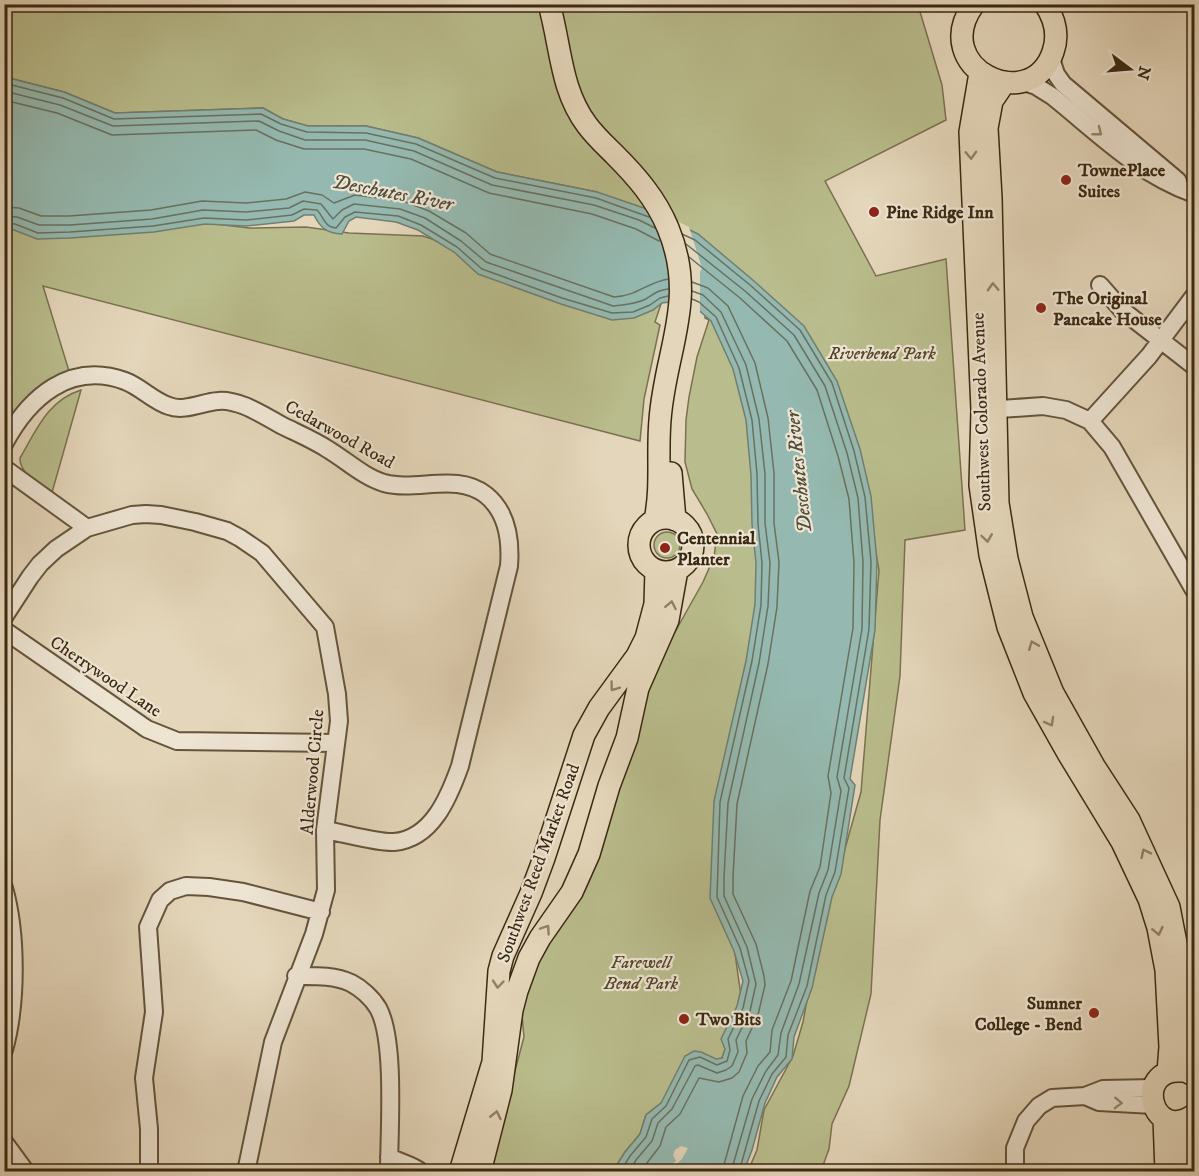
<svg xmlns="http://www.w3.org/2000/svg" width="1199" height="1176" font-family="'IM FELL DW Pica',serif">
	<style>
		.green { fill: #b9bc8c; stroke: #7a724f; stroke-width: 1.5 }
		.water { fill: #95b9b0; stroke: #717f71; stroke-width: 1.5 }
		.pier { fill: #e4d6ba }
		.lines { fill: none; stroke-linecap: round; stroke-linejoin: round }
		.shore { stroke: #687161; stroke-width: 1.5 }
		.minor-casing { stroke: #64543c; stroke-width: 20 }
		.major-casing { stroke: #3a2912; stroke-width: 24 }
		.minor { stroke: #ede4d2; stroke-width: 16 }
		.major { stroke: #e4d6ba; stroke-width: 21 }
		.oneway { stroke: #948672 }
		.oneway2 { stroke: #8f8066 }
		.poi-dot { fill: #8f2418; stroke: #ede4d2; stroke-width: 2 }
		.labels { text-anchor: middle; stroke-width: 4.5; stroke-linejoin: round; paint-order: stroke }
		.poi-label { font-size: 18px; font-weight: bold; fill: #3a2912; stroke: #ede4d2; text-anchor: start }
		.park-label { font-size: 18px; font-style: italic; fill: #53462a; stroke: #ede4d2 }
		.street-label { font-size: 18px; fill: #3a2912; stroke: #ede4d2 }
		.water-label { font-size: 20px; font-style: italic; fill: #514d3a; stroke: #ede4d2 }
	</style>
	<rect width="100%" height="100%" fill="#e4d6ba"/>
	<filter id="stains"><feTurbulence type="fractalNoise" baseFrequency=".00333" numOctaves="4"/><feColorMatrix values="0 0 0 0 .2 0 0 0 0 .09 0 0 0 0 .02 0 0 0 .5 -.17"/></filter>
	<radialGradient id="worn" r=".72"><stop offset=".6" stop-color="#630" stop-opacity="0"/><stop offset="1" stop-color="#630" stop-opacity=".3"/></radialGradient>
	<!-- green -->
	<path class="green" d="M5 5H918L942 85 946 120 825 181 876 276 946 259 965 530 905 540 900 676 880 820 871 994 849 1086 832 1124 829 1149 821 1171H748L757 1150 764 1110 793 1056 803 1022 815 955 861 792 879 570 863 478 597 192 497 172 418 138 366 126H308L283 119 263 108 115 113 64 92 5 77Z
		M5 207 190 221 249 228 306 227 349 233 423 236 461 249 662 301 655 322 660 325 644 399 640 441 43 286 69 371 50 380 5 441Z
		M705 313 732 330 766 530 729 911 742 1003 722 1058 652 1110 646 1115 640 1134 625 1152 613 1171 488 1172 524 1037 521 1005 640 703 666 648 703 582 714 557 717 534 707 514 692 489 685 462 686 420 689 397 697 357 709 320 705 318Z
		M81 390 51 496C40 485 19 473 20 458 36 431 48 400 81 390Z
		M654 545a13 13 0 1 1 26 0a13 13 0 1 1-26 0Z"/>
	<!-- water -->
	<path class="water" d="M5 77 64 92 115 113 263 108 283 119 308 126H366L418 138 497 172 597 192 644 208 698 234 754 281 804 326 837 381 860 449 871 496 877 562 875 630 850 779 855 785 841 874 832 897 812 988 794 1037 792 1059 777 1077 765 1103 752 1150 744 1171H613L625 1152 640 1134 646 1115 661 1103 685 1056 694 1051 701 1052 716 1059 722 1058 725 1049 721 1039 737 1006 743 981 734 951 710 898 714 801 746 661 755 604 756 563 752 524 751 475 746 420 733 369 711 321 695 307 676 301 662 303 653 310 634 318 612 320 561 304 478 274 454 252 418 230 396 222 356 217 349 221 342 234C327 233 321 229 314 215H304L294 221 246 226 205 224 154 232 70 238 37 239 14 230 5 229Z"/>
	<!-- pier -->
	<path class="pier" d="M643 204 689 227 702 268 700 272V315L694 309 676 304 671 292 669 264 665 260V250L657 225 647 206 645 207Z
		M681 1146 688 1148 682 1159 670 1171H663L676 1161 673 1155 675 1150Z"/>
	<g class="lines">
		<!-- shore -->
		<path class="shore" d="M4 83 63 98 114 119 261 114 281 124 307 132 366 133 416 144 495 178 596 198 649 217
			M4 91 60 105 113 126 259 121 279 131 305 140H365L414 151 492 185 594 205 639 220 655 228
			M4 100 57 113 112 135 256 130 276 140 304 149H364L411 159 489 193 592 214 636 229 659 241
			M4 207 19 208 41 216H69L151 210 202 201 246 203 286 199 305 192 322 195 334 203 355 195 403 201 429 211 466 233 490 254 614 297C637 296 646 283 668 279
			M4 216 17 217 39 225H70L152 219 203 210 246 212 289 208 303 201 321 204 333 219 342 210 354 204 400 209 425 218 461 241 486 262 613 306C624 305 636 304 646 299 654 294 658 290 668 289
			M4 223 15 224 38 233 70 232 153 226 204 218 246 220 292 215 304 209 317 210C324 217 324 227 336 228L345 217 355 212 398 216 421 225 457 247 482 269 562 298 612 313 633 312 650 305 660 298 668 296
			M682 234 695 240 750 285 800 330 832 383 854 451 865 497 871 562 869 629 844 778 849 788 835 872 826 895 807 986 788 1035 786 1057 772 1074 759 1101 739 1172
			M686 244 745 291 794 335 825 386 847 453 858 498 863 562 862 629 837 777 841 791 828 870 819 893 799 984 781 1033 778 1055 766 1071 752 1099 731 1172
			M689 257 740 298 787 341 817 390 838 456 849 499 854 563 853 628 828 776 831 793 820 867 810 891 791 981 772 1030 770 1052 758 1066 743 1096 722 1172
			M620 1172 630 1156 646 1137 652 1119 666 1106 689 1060 700 1057 717 1065 727 1061 730 1050 728 1039 743 1008 749 981 740 948 717 897 720 802 752 661 761 605 762 563 758 524 757 474 752 420 739 368 716 317 699 302 692 299
			M629 1172 636 1160 652 1141 658 1123 672 1109 695 1066 698 1065 717 1073 726 1070 732 1066 738 1052 736 1040 750 1011 756 984 747 947 724 896V877L728 803 759 663 768 606 770 563 765 523V474L759 419 746 365 721 312 703 295 692 291
			M640 1172 660 1146 666 1127 680 1114 699 1078 719 1082 732 1078 739 1072 747 1053 746 1041 758 1015 765 985 764 976 756 944 733 894V877L737 804 768 664 777 607 779 562 774 523V473L768 418 755 363 728 306 708 288 692 282"/>
		<!-- minor casing -->
		<g class="minor-casing">
			<path id="minor" d="M1051 59 1056 74 1063 84 1178 181
				M1024 82 1036 86 1052 96C1096 131 1138 174 1192 193
				M1100 285 1122 310 1194 366
				M986 410 1043 406 1066 410 1090 421 1112 447 1194 590
				M1090 421 1149 356 1194 296
				M4 444C29 397 70 361 125 381 141 387 153 401 169 406 184 412 203 402 218 401 226 400 237 403 245 406 257 411 269 418 281 425 297 433 314 440 329 450 347 461 364 477 384 483 417 492 457 472 486 495 507 512 511 540 509 566L460 766C449 797 432 839 394 842 376 843 344 833 325 830
				M4 468 87 528
				M4 617 30 577 40 564 56 549 87 528 132 515 146 514 161 515 195 522 227 531 240 538 262 553 325 627 337 694 339 721 325 830 326 890 314 934 273 1042 246 1172
				M4 630 147 729 177 741 335 743
				M4 888C17 934 17 1004 4 1050
				M296 976C314 976 334 975 351 983 361 988 372 998 378 1008 396 1040 389 1132 389 1172
				M1085 1096 1099 1102 1153 1105
				M4 1142 26 1172
				M389 1157C399 1162 413 1165 421 1172
				M149 1172V1129L144 1078 154 1012 148 927 160 900 170 891 186 886 209 887 243 892 321 912
				M1015 1172V1148L1026 1121 1039 1106 1052 1098 1085 1096 1103 1089 1153 1088"/>
		</g>
		<!-- major casing -->
		<g class="major-casing">
			<path id="major" d="M549 4C561 46 560 89 587 125 595 136 606 146 615 155 637 177 656 199 668 228 698 300 665 350 660 420 657 454 662 487 655 520
				M974 4C927 68 1031 117 1053 52 1059 35 1055 19 1045 4
				M980 73 970 132 982 410 980 485 990 555 1008 627 1034 693 1069 755 1122 842 1149 899 1158 928 1166 970 1170 1047 1168 1072
				M1005 82 992 101 987 128 991 198 998 503 1007 559 1022 617 1053 693 1094 766 1129 820 1169 907 1182 974 1185 1047 1189 1073
				M671 473 675 520
				M639 545a27 27 0 1 1 54 0a27 27 0 1 1-54 0Z
				M1181 1071C1133 1068 1151 1144 1194 1115
				M1164 1118 1166 1172
				M460 1172 493 1062 499 971 503 956 531 893 544 858 584 735 599 708 637 656 646 638 655 604 656 570
				M480 1172 501 1090 512 1010 517 991 529 958 540 938 572 892 589 854 609 786 627 738 638 688 668 620 677 570
				M1183 1172V1144L1188 1120"/>
		</g>
		<!-- minor -->
		<use href="#minor" class="minor"/>
		<!-- major -->
		<use href="#major" class="major"/>
	</g>
	<!-- one-way arrows -->
	<defs><path id="oneway-chevron" d="M-2-3.5L2.5 0L-2 3.5" fill="none" stroke-width="1.6" stroke-linecap="round" stroke-linejoin="round" transform="scale(1.5)"/></defs>
	<g class="oneway">
		<use href="#oneway-chevron" transform="translate(1098 132) rotate(38)"/>
		<use href="#oneway-chevron" transform="translate(1118 1103) rotate(2)"/>
	</g>
	<g class="oneway2">
		<use href="#oneway-chevron" transform="translate(971 155) rotate(88)"/>
		<use href="#oneway-chevron" transform="translate(993 287) rotate(-92)"/>
		<use href="#oneway-chevron" transform="translate(987 538) rotate(82)"/>
		<use href="#oneway-chevron" transform="translate(671 605) rotate(-79)"/>
		<use href="#oneway-chevron" transform="translate(1033 645) rotate(-112)"/>
		<use href="#oneway-chevron" transform="translate(614 687) rotate(126)"/>
		<use href="#oneway-chevron" transform="translate(1050 722) rotate(61)"/>
		<use href="#oneway-chevron" transform="translate(1145 853) rotate(-116)"/>
		<use href="#oneway-chevron" transform="translate(546 929) rotate(-56)"/>
		<use href="#oneway-chevron" transform="translate(1158 931) rotate(78)"/>
		<use href="#oneway-chevron" transform="translate(498 984) rotate(95)"/>
		<use href="#oneway-chevron" transform="translate(496 1115) rotate(-77)"/>
	</g>
	<!-- markers -->
	<g class="poi-dot">
		<circle cx="1066" cy="180" r="6"/>
		<circle cx="874" cy="212" r="6"/>
		<circle cx="1041" cy="308" r="6"/>
		<circle cx="665" cy="548" r="6"/>
		<circle cx="1094" cy="1013" r="6"/>
		<circle cx="684" cy="1019" r="6"/>
	</g>
	<g class="labels">
		<!-- poi labels -->
		<g class="poi-label">
			<text x="1078" y="176">TownePlace<tspan x="1078" dy="21">Suites</tspan></text>
			<text x="886" y="218">Pine Ridge Inn</text>
			<text x="1053" y="304">The Original<tspan x="1053" dy="21">Pancake House</tspan></text>
			<text x="677" y="544">Centennial<tspan x="677" dy="21">Planter</tspan></text>
			<text x="1082" y="1009" text-anchor="end">Sumner<tspan x="1082" dy="21">College - Bend</tspan></text>
			<text x="696" y="1025">Two Bits</text>
		</g>
		<!-- park labels -->
		<g class="park-label">
			<text x="882" y="359">Riverbend Park</text>
			<text x="641" y="968">Farewell<tspan x="641" dy="21">Bend Park</tspan></text>
		</g>
		<!-- street labels -->
		<g class="street-label">
			<text transform="translate(981 412) rotate(-92)" y="6">Southwest Colorado Avenue</text>
			<text transform="translate(340 434) rotate(29)" y="6">Cedarwood Road</text>
			<text transform="translate(106 676) rotate(34)" y="6">Cherrywood Lane</text>
			<text transform="translate(312 772) rotate(-85)" y="6">Alderwood Circle</text>
			<text transform="translate(538 863) rotate(-70)" y="6">Southwest Reed Market Road</text>
		</g>
		<!-- water labels -->
		<g class="water-label">
			<text transform="translate(393 192) rotate(11)" y="7">Deschutes River</text>
			<text transform="translate(798 472) rotate(-96)" y="7">Deschutes River</text>
		</g>
	</g>
	<!-- margin -->
	<rect width="1199" height="1176" fill="none" stroke="#e4d6ba" stroke-width="24"/>
	<rect x="6" y="6" width="1187" height="1164" fill="none" stroke="#3a2912" stroke-width="3"/>
	<rect x="12" y="12" width="1175" height="1152" fill="none" stroke="#3a2912" stroke-width="1.5"/>
	<!-- north arrow -->
	<g transform="translate(1130 69) rotate(106)" stroke="#ede4d2" stroke-width="4.5" paint-order="stroke">
	<path d="M0-4.5L10 22L0 15L-10 22Z" fill="#3a2912"/>
	<text y="-9" font-size="16" font-weight="bold" text-anchor="middle" fill="#3a2912">N</text>
	</g>
	<rect width="100%" height="100%" filter="url(#stains)"/>
	<rect width="100%" height="100%" fill="url(#worn)"/>
</svg>
